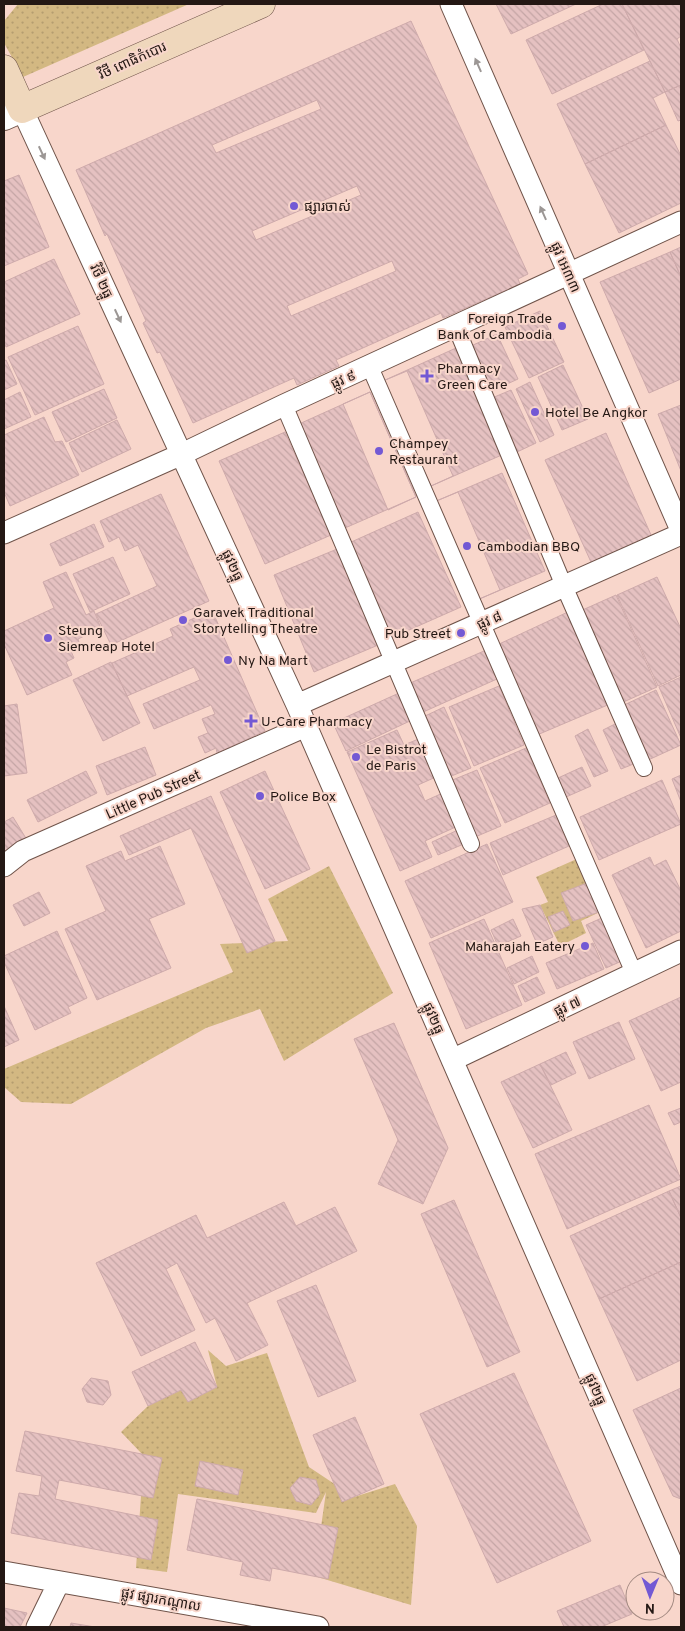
<svg xmlns="http://www.w3.org/2000/svg" width="685" height="1631" font-family="Overpass,'Noto Sans Khmer',sans-serif">
	<style>
		.park { fill: url(#park-dots) }
		.building { fill: url(#building-back-hatch); stroke: #ceaaab; fill-rule: evenodd }
		.lines { fill: none; stroke-linecap: round; stroke-linejoin: round }
		.pedestrian-casing { stroke: #6f5349; stroke-width: 18 }
		.minor-casing { stroke: #6f5349; stroke-width: 23 }
		.tertiary-casing { stroke: #6f5349; stroke-width: 28 }
		.secondary-casing { stroke: #6f5349; stroke-width: 29 }
		.pedestrian { stroke: #fff; stroke-width: 16 }
		.minor { stroke: #fff; stroke-width: 21 }
		.tertiary { stroke: #fff; stroke-width: 26 }
		.secondary { stroke: #efd7bc; stroke-width: 28 }
		.oneway { fill: #9c9795 }
		.poi-dot { fill: #7359d4; stroke: #f8d6cb; stroke-width: 2 }
		.labels { text-anchor: middle; stroke-width: 4; stroke-linejoin: round; paint-order: stroke }
		.street-label { font-size: 14px; fill: #241814; stroke: #f8d6cb }
		.poi-label { font-size: 14px; fill: #241814; stroke: #f8d6cb; text-anchor: start }
	</style>
	<defs>
		<pattern id="park-dots" width="8" height="8" patternUnits="userSpaceOnUse" patternTransform="scale(1.25)"><rect width="8" height="8" fill="#d3b882"/><path d="M2 2h.1M6 6h.1" fill="none" stroke="#b59d6f" stroke-width="1.8" stroke-linecap="round"/></pattern>
		<pattern id="building-back-hatch" width="6" height="6" patternUnits="userSpaceOnUse" patternTransform="scale(1.25)"><rect width="6" height="6" fill="#e5c1c1"/><path d="M-1 5l2 2M0 0l6 6M5-1l2 2" fill="none" stroke="#c4a5a5"/></pattern>
	</defs>
	<rect width="100%" height="100%" fill="#f8d6cb"/>
	<!-- park -->
	<path class="park" d="M18 4H189L23 77 4 43V21Z
		M579 858 604 910 581 921 586 933 560 946 540 905 548 902 536 877Z
		M329 866 393 993 284 1061 260 1009 206 1028 71 1104 21 1102 4 1087V1069L233 972 220 944 288 941 268 899Z
		M208 1350 226 1366 267 1353 309 1467 354 1497 395 1484 417 1526 411 1605 314 1576 326 1492 316 1513 178 1494 167 1572 136 1568 141 1496 142 1454 121 1432 148 1406 181 1390 194 1398 217 1387Z"/>
	<!-- building -->
	<path class="building" d="M496 4H576L511 34Z
		M603 4H622L644 50 552 94 526 40Z
		M622 4H681V36L677 39 681 48V85L665 92Z
		M411 21 528 274 518 279 520 284 443 318 441 313 336 360 339 366 297 385 294 378 193 423 160 352 157 353 143 323 146 321 107 234 105 236 76 170ZM317 100 321 109 216 153 212 145ZM357 186 361 195 256 240 252 231ZM392 261 396 271 291 316 287 306Z
		M650 61 665 92 653 98 666 125 585 164 557 104Z
		M681 85V120L678 121 665 92Z
		M666 125 681 156V203L619 233 585 164Z
		M19 175 49 247 4 266V181Z
		M681 247V277L670 252Z
		M670 252 681 277V379L649 393 600 282Z
		M54 259 80 314 6 347 4 342V282Z
		M540 311 564 362 529 378 505 327Z
		M78 326 104 384 35 415 8 357Z
		M497 334 518 379 492 391 471 346Z
		M456 348 504 454 431 486 383 381Z
		M6 360 17 384 4 390V361Z
		M563 365 588 419 562 430 538 377Z
		M407 371 453 476 431 486 383 381Z
		M530 382 554 435 540 442 516 389Z
		M104 389 117 418 66 442 52 412Z
		M511 390 536 443 517 452 492 398Z
		M20 392 31 417 4 429V400Z
		M370 392 416 497 345 528 299 424Z
		M370 392 416 497 388 510 343 404Z
		M681 405V471L658 414Z
		M44 417 55 442 62 441 79 475 10 506 4 492V435Z
		M117 420 131 449 82 472 69 443Z
		M285 432 331 535 265 564 219 461Z
		M606 433 655 544 595 571 545 460Z
		M502 473 545 571 477 600 434 502Z
		M458 492 500 590 477 600 434 502Z
		M161 494 209 601 111 645 96 614 157 586 138 545 125 551 119 537 109 542 100 521Z
		M418 512 461 607 391 638 349 543Z
		M94 524 104 547 60 566 50 544Z
		M342 547 383 643 314 672 274 575Z
		M113 557 130 594 90 612 73 574Z
		M66 572 86 615 94 611 101 628 78 639 80 645 70 649 74 658 66 662 72 675 27 695 4 644V631L54 608 43 582Z
		M657 577 681 629V675L658 686 617 595Z
		M616 595 657 687 619 704 578 612Z
		M212 610 265 731 217 753 216 748 205 753 198 737 208 733 202 719 215 714 211 705 154 729 143 704 200 680 194 667 127 696 112 663 173 636 170 629Z
		M570 611 610 704 537 735 497 645Z
		M484 651 497 679 421 713 408 684Z
		M111 662 140 723 103 741 73 680Z
		M681 677V738L659 687Z
		M499 686 524 745 474 766 449 707Z
		M656 690 681 745 646 761 622 706Z
		M399 693 412 720 346 751 333 723Z
		M17 704 27 773 4 776V706Z
		M444 707 471 768 449 777 423 717Z
		M617 723 636 763 621 769 603 730Z
		M588 729 608 771 594 777 575 736Z
		M397 730 404 745 421 738 438 776 418 785 425 801 445 792 460 825 425 841 432 857 400 871 347 752Z
		M145 747 156 775 107 795 96 766Z
		M526 748 550 803 505 823 480 768Z
		M582 767 591 786 566 797 558 778Z
		M477 770 501 826 475 837 450 781Z
		M86 771 97 793 38 822 27 800Z
		M265 771 310 869 265 889 220 792Z
		M681 775V802L672 779Z
		M662 780 681 824 599 860 580 817Z
		M211 796 275 941 247 953 191 828 129 855 120 836Z
		M556 815 569 846 503 875 490 843Z
		M13 817 27 840 4 854V822Z
		M460 829 466 843 438 855 432 842Z
		M487 844 513 902 431 938 405 881Z
		M160 846 185 904 149 919 171 968 97 1000 65 929 106 911 86 866 121 851 125 861Z
		M650 857 654 866 666 860 681 891V931L646 948 612 875Z
		M587 883 599 912 573 921 561 893Z
		M39 892 50 913 24 926 13 905Z
		M540 905 553 937 537 944 522 909Z
		M563 911 570 925 554 932 548 917Z
		M604 917 624 960 606 968 586 925Z
		M484 919 522 1005 466 1029 429 943Z
		M513 919 521 936 498 946 491 930Z
		M57 931 87 998 68 1007 71 1013 35 1030 4 962V956Z
		M593 943 604 969 557 989 546 963Z
		M532 956 539 972 514 984 507 968Z
		M537 977 545 993 525 1002 518 986Z
		M681 997V1082L661 1091 629 1021Z
		M4 1006 19 1040 4 1047Z
		M619 1022 635 1059 589 1079 573 1042Z
		M394 1023 448 1148 423 1204 378 1184 398 1140 354 1039Z
		M566 1052 576 1073 551 1085 540 1064Z
		M540 1064 572 1130 533 1148 501 1082Z
		M649 1105 681 1179 567 1229 535 1154Z
		M681 1108V1122L674 1125 668 1113Z
		M681 1186V1218L669 1191Z
		M669 1191 681 1218V1262L599 1299 570 1236Z
		M454 1200 520 1352 487 1367 421 1214Z
		M284 1202 296 1226 335 1207 357 1251 247 1303 268 1345 236 1361 215 1318 206 1323 177 1263 166 1269 195 1330 141 1356 96 1263 196 1215 207 1238Z
		M681 1262V1360L637 1381 599 1299Z
		M316 1285 356 1381 318 1397 277 1301Z
		M195 1342 217 1387 188 1402 181 1390 148 1406 132 1372Z
		M514 1373 591 1541 497 1583 420 1414Z
		M91 1378 108 1381 111 1395 103 1405 87 1402 82 1389Z
		M681 1388V1499L673 1496 633 1410Z
		M355 1417 384 1484 342 1502 313 1435Z
		M25 1431 162 1458 153 1498 59 1480 55 1499 158 1520 151 1560 11 1533 19 1493 39 1496 42 1476 16 1471Z
		M200 1461 243 1470 238 1495 195 1486Z
		M300 1477 316 1480 320 1494 311 1505 296 1501 290 1488Z
		M197 1499 338 1528 328 1579 272 1568 270 1581 240 1575 243 1562 187 1550Z
		M620 1585 632 1614 601 1627H564L557 1611Z
		M4 1608 27 1613 20 1627H4Z
		M71 1623 95 1627H70Z"/>
	<g class="lines">
		<!-- pedestrian casing -->
		<g class="pedestrian-casing">
			<path id="pedestrian" d="M456 327 564 586 644 768
				M370 367C457 569 547 770 634 973
				M284 405 471 844"/>
		</g>
		<!-- minor casing -->
		<g class="minor-casing">
			<path id="minor" d="M451 4 681 530
				M22 109 297 705 681 1584
				M4 533 182 454 284 405 681 222
				M297 705 681 534
				M4 866 23 851 306 726
				M452 1060 681 951
				M4 1572 318 1627
				M37 1627 59 1582"/>
		</g>
		<!-- tertiary casing -->
		<g class="tertiary-casing">
			<path id="tertiary" d="M4 117 22 109"/>
		</g>
		<!-- secondary casing -->
		<g class="secondary-casing">
			<path id="secondary" d="M4 69 22 109 261 4"/>
		</g>
		<!-- pedestrian -->
		<use href="#pedestrian" class="pedestrian"/>
		<!-- minor -->
		<use href="#minor" class="minor"/>
		<!-- tertiary -->
		<use href="#tertiary" class="tertiary"/>
		<!-- secondary -->
		<use href="#secondary" class="secondary"/>
	</g>
	<!-- one-way arrows -->
	<defs><path id="oneway-solid" d="M-6-.8H1V-3.2L6.5 0L1 3.2V.8H-6Z" transform="scale(1.25)"/></defs>
	<g class="oneway">
		<use href="#oneway-solid" transform="translate(478 65) rotate(-114)"/>
		<use href="#oneway-solid" transform="translate(42 153) rotate(65)"/>
		<use href="#oneway-solid" transform="translate(543 213) rotate(-114)"/>
		<use href="#oneway-solid" transform="translate(118 316) rotate(65)"/>
	</g>
	<!-- markers -->
	<g class="poi-dot">
		<circle cx="294" cy="206" r="5"/>
		<circle cx="562" cy="326" r="5"/>
		<path d="M424.5 368.5h5v5h5v5h-5v5h-5v-5h-5v-5h5z"/>
		<circle cx="535" cy="412" r="5"/>
		<circle cx="379" cy="451" r="5"/>
		<circle cx="467" cy="546" r="5"/>
		<circle cx="183" cy="620" r="5"/>
		<circle cx="461" cy="633" r="5"/>
		<circle cx="48" cy="638" r="5"/>
		<circle cx="228" cy="660" r="5"/>
		<path d="M248.5 713.5h5v5h5v5h-5v5h-5v-5h-5v-5h5z"/>
		<circle cx="356" cy="757" r="5"/>
		<circle cx="260" cy="796" r="5"/>
		<circle cx="585" cy="946" r="5"/>
	</g>
	<g class="labels">
		<!-- street labels -->
		<g class="street-label">
			<text transform="translate(132 60) rotate(-24)" y="5">វិថី ពោធិកំបោរ</text>
			<text transform="translate(566 267) rotate(66)" y="5">ផ្លូវ អេ៣៣</text>
			<text transform="translate(102 281) rotate(65)" y="5">វិថី ២ធ្នូ</text>
			<text transform="translate(343 379) rotate(-24)" y="5">ផ្លូវ ៩</text>
			<text transform="translate(233 565) rotate(65)" y="5">ផ្លូវ២ធ្នូ</text>
			<text transform="translate(489 620) rotate(-24)" y="5">ផ្លូវ ៨</text>
			<text transform="translate(153 794) rotate(-24)" y="5">Little Pub Street</text>
			<text transform="translate(567 1006) rotate(-25)" y="5">ផ្លូវ ៧</text>
			<text transform="translate(434 1018) rotate(66)" y="5">ផ្លូវ២ធ្នូ</text>
			<text transform="translate(596 1389) rotate(66)" y="5">ផ្លូវ២ធ្នូ</text>
			<text transform="translate(161 1599) rotate(10)" y="5">ផ្លូវ ផ្សារកណ្តាល</text>
		</g>
		<!-- poi labels -->
		<g class="poi-label">
			<text x="304" y="211">ផ្សារចាស់</text>
			<text x="552" y="323" text-anchor="end">Foreign Trade<tspan x="552" dy="16">Bank of Cambodia</tspan></text>
			<text x="437" y="373">Pharmacy<tspan x="437" dy="16">Green Care</tspan></text>
			<text x="545" y="417">Hotel Be Angkor</text>
			<text x="389" y="448">Champey<tspan x="389" dy="16">Restaurant</tspan></text>
			<text x="477" y="551">Cambodian BBQ</text>
			<text x="193" y="617">Garavek Traditional<tspan x="193" dy="16">Storytelling Theatre</tspan></text>
			<text x="58" y="635">Steung<tspan x="58" dy="16">Siemreap Hotel</tspan></text>
			<text x="451" y="638" text-anchor="end">Pub Street</text>
			<text x="238" y="665">Ny Na Mart</text>
			<text x="261" y="726">U-Care Pharmacy</text>
			<text x="366" y="754">Le Bistrot<tspan x="366" dy="16">de Paris</tspan></text>
			<text x="270" y="801">Police Box</text>
			<text x="575" y="951" text-anchor="end">Maharajah Eatery</text>
		</g>
	</g>
	<!-- border -->
	<rect width="685" height="1631" fill="none" stroke="#241814" stroke-width="10"/>
	<!-- north arrow -->
	<g transform="translate(650 1596) rotate(181)"><circle r="24" fill="#f8d6cb" stroke="#a38a82"/>
	<path d="M0-4L9 19L0 12L-9 19Z" fill="#7359d4"/>
	<text y="-8" font-size="14" font-weight="bold" text-anchor="middle" fill="#241814">N</text>
	</g>
</svg>
